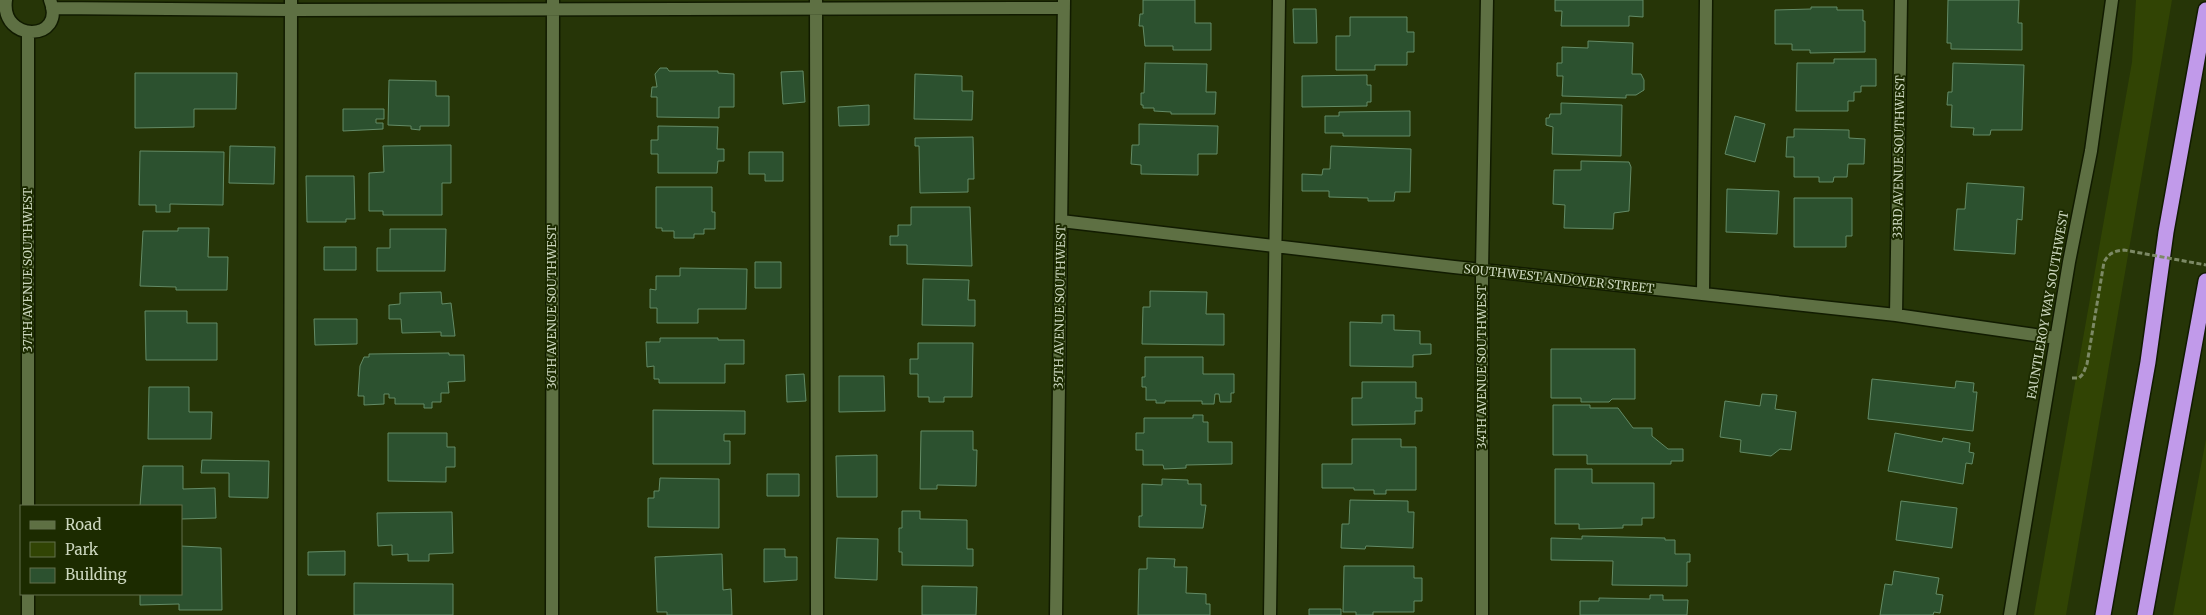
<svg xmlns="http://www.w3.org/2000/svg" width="2206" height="615" font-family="Merriweather,serif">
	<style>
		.green { fill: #314404 }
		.building { fill: #2c512f; stroke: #638b66 }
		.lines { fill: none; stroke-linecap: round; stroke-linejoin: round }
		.minor-casing { stroke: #111b00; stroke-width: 15 }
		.highway-casing { stroke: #111b00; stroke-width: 18 }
		.minor { stroke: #5e7043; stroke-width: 12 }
		.highway { stroke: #c19aea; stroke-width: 15 }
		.path-bridge { stroke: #7c8965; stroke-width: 3; stroke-dasharray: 5 2.5; stroke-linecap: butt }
		.labels { text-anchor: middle; stroke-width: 4; stroke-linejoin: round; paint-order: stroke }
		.street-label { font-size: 12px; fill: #ccd7be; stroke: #1c2b00 }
	</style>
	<rect width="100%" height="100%" fill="#263507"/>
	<!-- green -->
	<path class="green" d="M2136 0H2172L2066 615H2034L2132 62Z
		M2206 439V615H2173Z"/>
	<!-- building -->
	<path class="building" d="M1143 0H1195V23H1211V50H1173V46H1145L1143 26H1139L1140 14H1143Z
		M1555 0H1643V17L1629 16V26H1561L1562 11H1555Z
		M1948 0H2019L2018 23H2022V50L1951 49V43H1947Z
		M1811 7H1837V10H1863V21H1865V52L1810 53V50H1792V44H1775V10L1811 9Z
		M1293 9H1316L1317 43H1294Z
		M1350 17H1407V32H1414V52H1407V65H1375V70H1336V36H1350Z
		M1588 41 1633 43 1632 74H1641L1644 80V90L1636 95H1626V98L1562 96 1563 76H1557V63H1562V47L1588 48Z
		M1834 59H1876V86H1861V92H1854V101H1848V111H1796L1797 63H1834Z
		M1145 63 1207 64 1206 92H1216L1215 114H1171V112L1154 111V108H1143V105H1141V93H1144Z
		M1953 63 2024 65 2022 130H1991L1990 135H1973L1974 128 1951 127 1952 105H1947L1948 92H1952Z
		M660 68H667L669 71H718V73L734 74V107H719V118L657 117V97H651L652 87H657L655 74Z
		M803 71 805 102 783 104 781 72Z
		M135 73H237L236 109H194V127L135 128Z
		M915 74 962 76V91H973L972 120 914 119Z
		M1367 75V85H1371V102H1367V106L1302 107V76Z
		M389 80 436 81V96H449V126H420V130L411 129V126L388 125Z
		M1561 103 1622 105 1621 156 1552 154 1553 127 1546 125V118H1549L1550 114H1561Z
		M869 105V125L839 126 838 107Z
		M343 109H384V119H376V123H383V129L343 131Z
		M1410 111V136H1343V133H1325V116H1339V112Z
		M1735 116 1765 124 1755 162 1725 154Z
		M1139 124 1218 126 1217 154H1198V175L1141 174V165L1131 164 1132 145H1139Z
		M658 126 718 127 717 149H724V161H718L717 173H658V154H651V140H658Z
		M1794 129 1849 130V138L1865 139 1864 164H1848L1847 177H1834L1833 182H1819V177H1794V157H1786L1787 137H1794Z
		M973 137 974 179H968V192L920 193 919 146H915V138Z
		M451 145V183H442V215H383V211H369V173L384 172 383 146Z
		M230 146 275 147 274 184 229 183Z
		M1331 146 1411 149 1410 192H1395L1394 201H1368V198L1329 197V191H1302V174L1322 175 1323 169H1330Z
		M140 151 224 152 223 205 170 204V212H156V205H139Z
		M749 152H783V181H765V174H749Z
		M1581 161 1629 162 1631 167 1629 211 1614 213 1613 229 1564 228 1565 205 1553 204 1554 170H1581Z
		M306 176H354L355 219H346V222H307Z
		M1967 183 2024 187 2022 220 2017 219 2015 254 1954 250 1957 209H1965Z
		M656 187H712V212H715V229H704V234H694V238H674V231H662V228H656Z
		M1727 189 1779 191 1777 234 1726 232Z
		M1794 198H1852V236H1846V247H1794Z
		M911 207H970L972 266 907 264V245H890V236H898V225H911Z
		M178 228H209L208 257H228L227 290H176V287L140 286 143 231H178Z
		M390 229H446L445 271H377V248H390Z
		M324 247H356V270H324Z
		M755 262H781V288H755Z
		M680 268 747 269 746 309H698V323H657V308H650V289L656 290V276H680Z
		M923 279 969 280 968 300H975V326L922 325Z
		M1150 291 1207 292 1206 314H1224V345L1142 344 1143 307H1150Z
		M441 292 442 304 451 303 455 336H441V332L402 333 401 319H389V305L400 304V293Z
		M145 311H187V323H217V360H146Z
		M1382 315H1394V330L1420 331V344H1431V354L1413 355V367L1350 366V322L1382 323Z
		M314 319H357V344L315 345Z
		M660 338H718V340H744V364H725V383H659V379H654V366L647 367 646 342H660Z
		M918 343H973L972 397H944V402H929V397H918V374H910V359H918Z
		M1551 349H1635V399H1612L1609 402H1581V398H1551Z
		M449 353V355H464L465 381 448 382 449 393H441V402H432V408H424V404H395V398H389V394H384V404L364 405V396H358L360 366 364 357H369V354Z
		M1145 357H1203V374H1234V393H1231V402H1220L1219 394H1215L1214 404H1202V401H1165V403H1156V400H1146V387H1142V377H1145Z
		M804 374 806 401 787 402 786 375Z
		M839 376H884L885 411 839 412Z
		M1872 379 1955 388 1956 381 1974 383 1973 392H1977L1973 431 1868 419Z
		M1362 382H1416V398H1422V411H1415V424L1352 425V398H1362Z
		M149 387H189V412H212L211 439H148Z
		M1762 394 1777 395 1775 409 1796 412 1791 450 1780 449 1771 456 1740 452 1741 440 1720 437 1725 401 1760 406Z
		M1553 405H1590V408H1618L1633 428H1652V436L1668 449H1683V461H1671V464H1587V455H1553Z
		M653 410 745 411V434H724V441H730V464H653Z
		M1193 415H1203V422H1208V442H1232V464L1186 465V468L1164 469 1163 465H1143V450H1136V433H1144V418H1193Z
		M921 431H973V450H977L976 486 937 485V489H920Z
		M388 433H447V447H455V467H446V482L388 481Z
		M1895 433 1942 442 1943 438 1970 443 1969 452 1974 453 1972 464 1966 463 1963 484 1888 471Z
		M1352 439H1401V447H1416V490H1386V494H1374V490H1354V488H1322V464H1352Z
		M877 455V497H837L836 456Z
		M202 460 269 461 268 498 229 497V473H201Z
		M143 466H183V489L215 488 216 518 181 519V506H140Z
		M1555 469H1592V483H1654V518H1642V525H1623V528L1579 529V524H1555Z
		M767 474H799V496H767Z
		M660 478 719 479V528L648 527V498H654V491H659Z
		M1162 479 1188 480V484H1201V505H1206L1203 528 1139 527V516H1142V484L1162 485Z
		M1350 500 1408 501V512H1414L1413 548 1366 546 1365 549 1341 548 1342 524H1349Z
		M1901 501 1957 508 1952 548 1896 540Z
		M902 511H920V519L967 520V549H973V566L902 565V552H899V528H902Z
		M452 512 453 553 429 554V561H408V554L392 555V545L378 546 377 513Z
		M1582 536 1665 538V540H1675V554H1690V562H1687V586L1612 585 1613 561 1551 560V538L1582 539Z
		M837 538 878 539 877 580 835 578Z
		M181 546 221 548 222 610H179V604L140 605V594H181Z
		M764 549H785V557H797V580L764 582Z
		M345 551V575H308V552Z
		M722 554 723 590 731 589 732 615H667V612H657L655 557Z
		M1147 558 1175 559 1174 567H1187L1186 593 1206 594V604H1210V615H1138L1139 569H1147Z
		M1344 566H1414V578H1422V601H1414V612H1373V615H1356V612H1343Z
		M1894 571 1939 578 1936 594 1943 595 1940 613 1934 612 1933 615H1880L1885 584 1892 585Z
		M354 583 453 584V615H354Z
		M922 586 977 587 976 615H922Z
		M1650 595H1663V600H1688L1687 615H1580V601H1599V598L1650 599Z
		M1309 609H1341V615H1309Z"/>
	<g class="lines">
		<!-- minor casing -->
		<g class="minor-casing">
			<path id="minor" d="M6 0C0 43 67 42 50 0
				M816 0 817 615
				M52 8 291 10 1064 8
				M28 33V506
				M1061 221 1454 267 1896 315 2056 338
				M1703 294 1706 0
				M1896 315 1901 0
				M28 594V615
				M290 615 291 0
				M552 615 553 0
				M1056 615 1064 0
				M1270 615 1279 0
				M1482 615V270L1487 0
				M2010 615 2069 262 2091 151 2112 0"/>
		</g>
		<!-- highway casing -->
		<g class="highway-casing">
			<path id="highway" d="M2103 615 2148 362 2166 232 2206 10
				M2145 615 2206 281"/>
		</g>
		<!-- minor -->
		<use href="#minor" class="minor"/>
		<!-- highway -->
		<use href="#highway" class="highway"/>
		<!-- path-bridge -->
		<path class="path-bridge" d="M2072 378H2079L2083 374 2087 364 2104 262C2109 253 2114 251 2124 250L2206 265"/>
	</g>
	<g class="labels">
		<!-- street labels -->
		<g class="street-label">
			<text transform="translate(1899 157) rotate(-89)" y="4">33RD AVENUE SOUTHWEST</text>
			<text transform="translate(28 270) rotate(-90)" y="4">37TH AVENUE SOUTHWEST</text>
			<text transform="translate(1559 279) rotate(6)" y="4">SOUTHWEST ANDOVER STREET</text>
			<text transform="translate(2048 305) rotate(-80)" y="4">FAUNTLEROY WAY SOUTHWEST</text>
			<text transform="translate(552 307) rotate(-90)" y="4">36TH AVENUE SOUTHWEST</text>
			<text transform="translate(1060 307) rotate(-89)" y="4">35TH AVENUE SOUTHWEST</text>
			<text transform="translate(1482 367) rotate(-90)" y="4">34TH AVENUE SOUTHWEST</text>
		</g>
	</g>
	<!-- legend -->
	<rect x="20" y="505" width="162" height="90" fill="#1c2b00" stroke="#62704c"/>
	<rect x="30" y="521" width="25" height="8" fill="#5e7043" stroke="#62704c"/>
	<text x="65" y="530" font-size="15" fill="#ccd7be">Road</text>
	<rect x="30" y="542" width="25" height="15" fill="#314404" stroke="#62704c"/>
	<text x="65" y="555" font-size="15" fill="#ccd7be">Park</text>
	<rect x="30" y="568" width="25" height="15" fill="#2c512f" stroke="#62704c"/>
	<text x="65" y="580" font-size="15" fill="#ccd7be">Building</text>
</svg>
